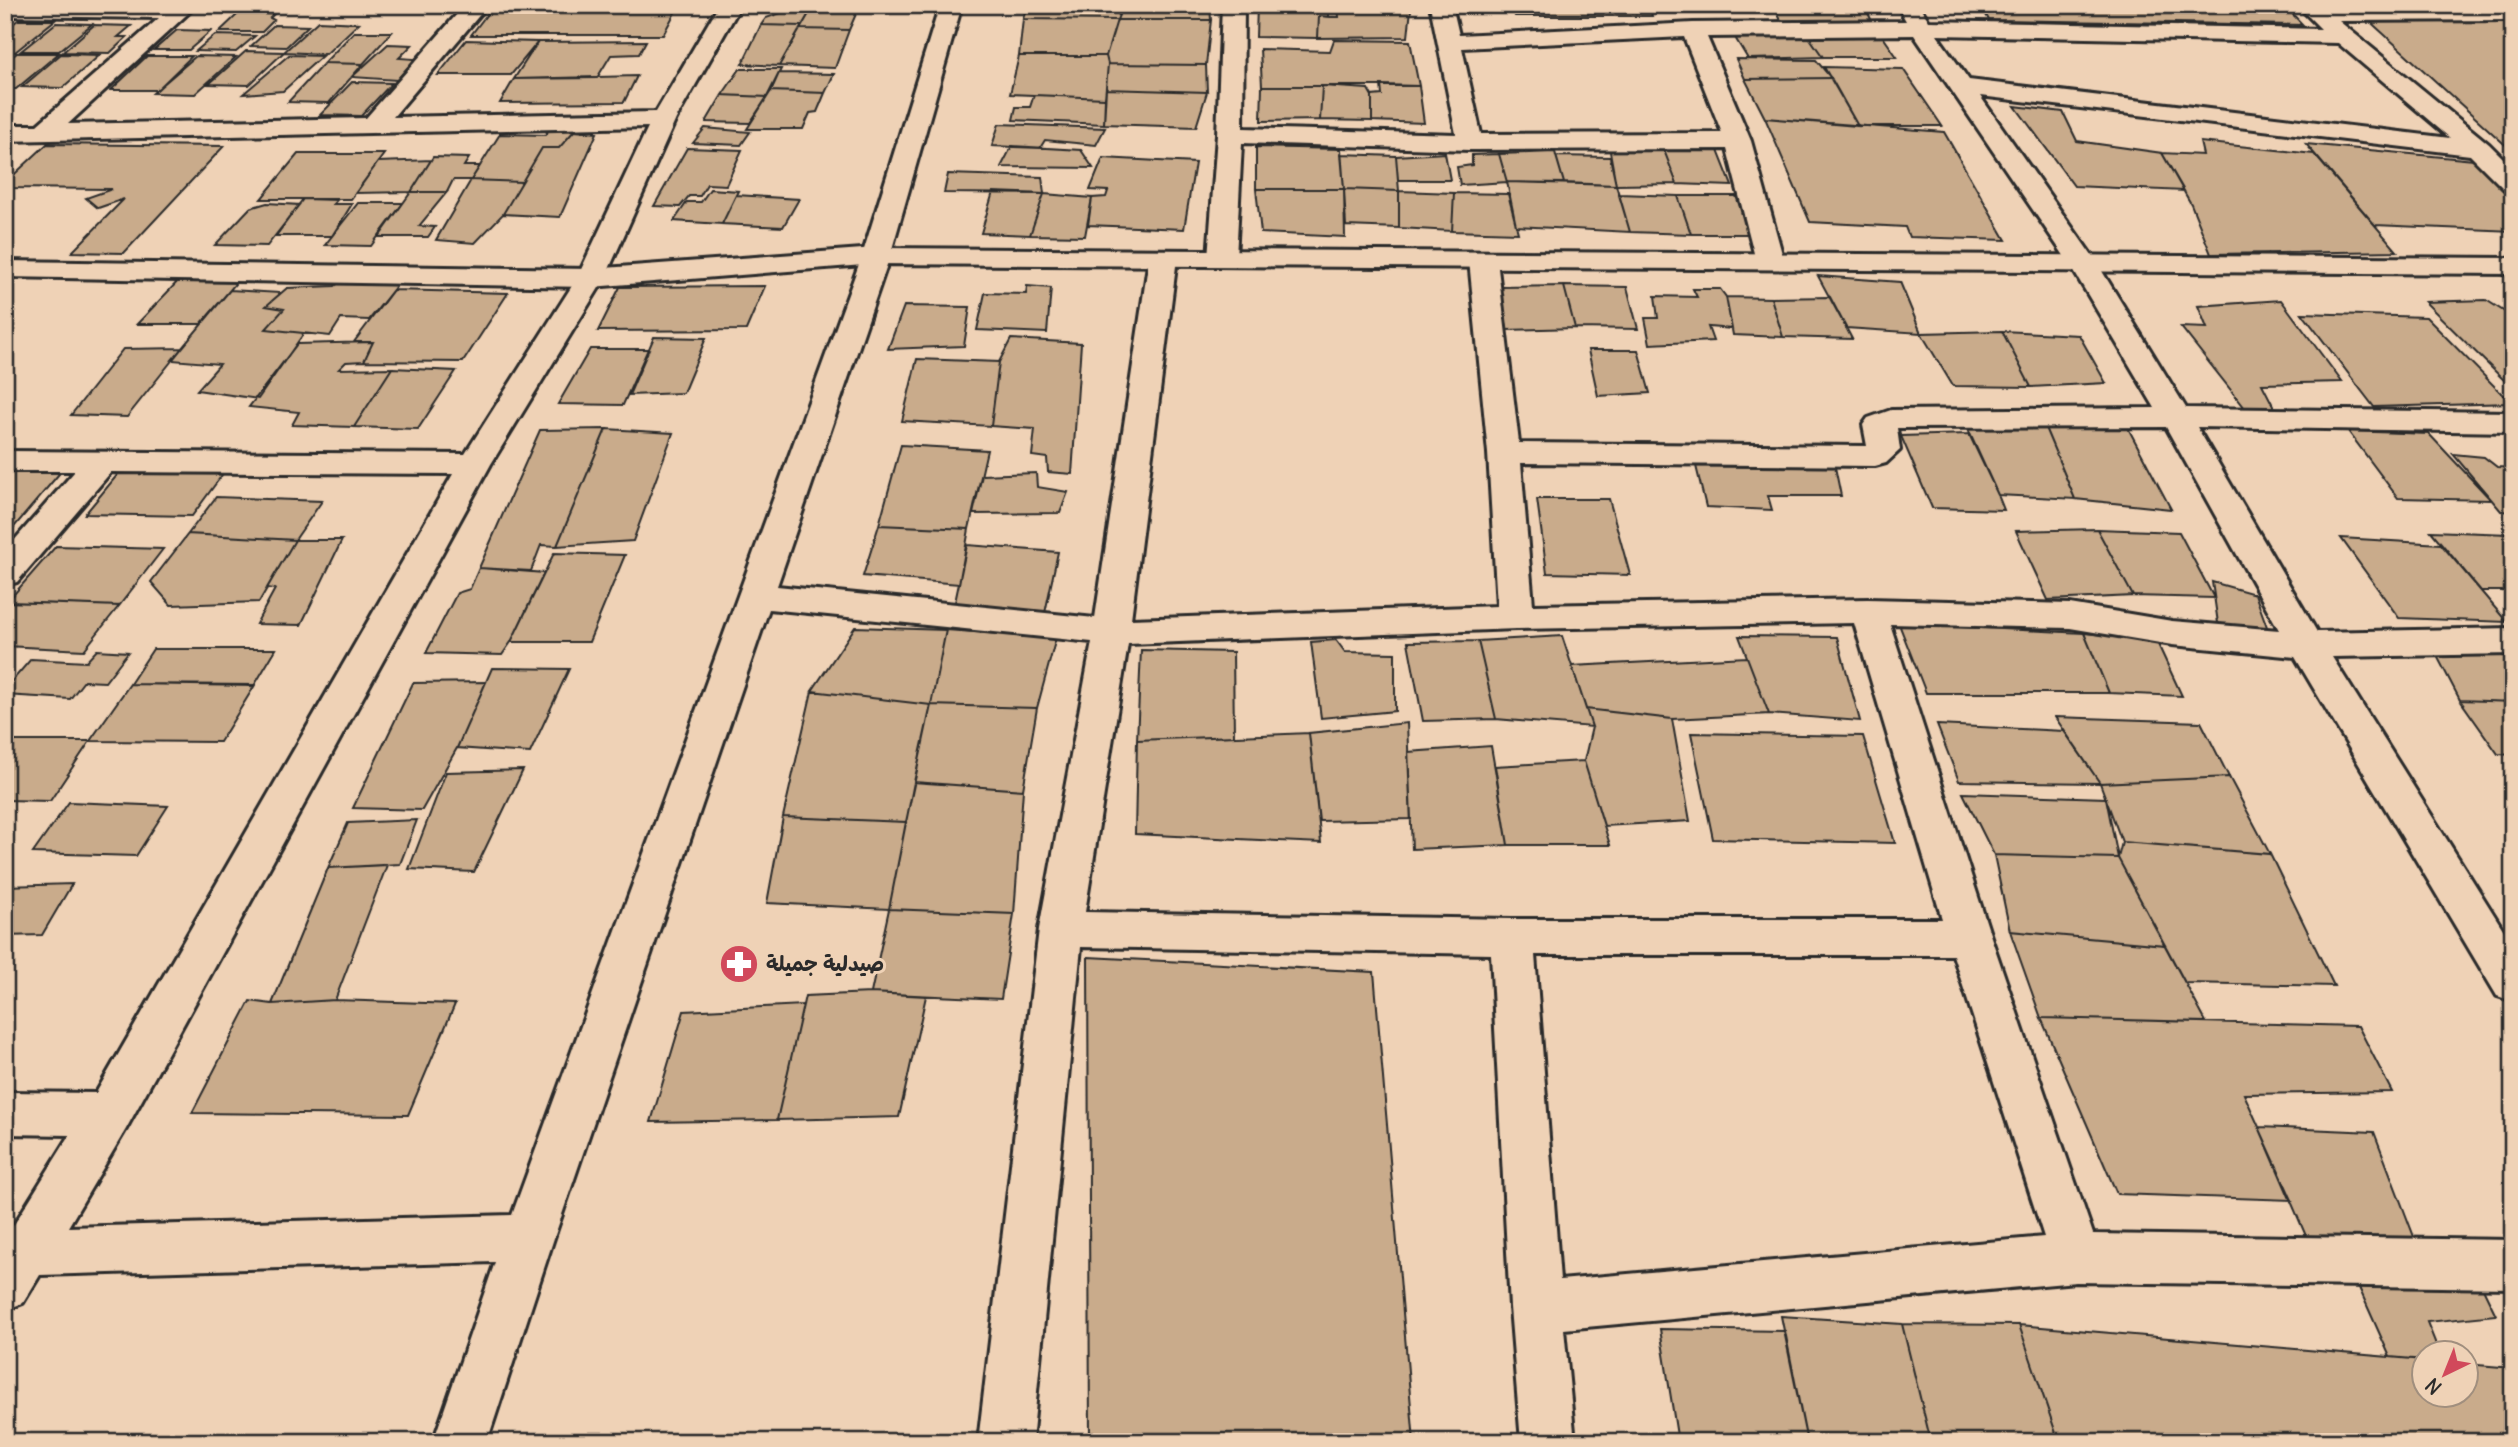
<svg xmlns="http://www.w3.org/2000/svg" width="2518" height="1447" font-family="Delius,'Playpen Sans Arabic',sans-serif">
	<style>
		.building { fill: #c9ab8b; stroke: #2b2b2b; stroke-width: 2 }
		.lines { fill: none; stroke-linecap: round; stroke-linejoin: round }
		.street-casing { stroke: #2b2b2b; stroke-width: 6 }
		.secondary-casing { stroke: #2b2b2b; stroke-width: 6 }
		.street { fill: #efd2b6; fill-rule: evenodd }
		.secondary { fill: #efd2b6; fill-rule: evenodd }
		.labels { text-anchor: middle; stroke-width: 6; stroke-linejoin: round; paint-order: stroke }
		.poi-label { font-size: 21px; font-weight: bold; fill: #2b2b2b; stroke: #efd2b6; text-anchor: start }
	</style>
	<rect width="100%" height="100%" fill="#efd2b6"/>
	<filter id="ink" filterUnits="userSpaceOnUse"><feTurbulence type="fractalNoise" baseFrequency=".0143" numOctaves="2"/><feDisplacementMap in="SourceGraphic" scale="14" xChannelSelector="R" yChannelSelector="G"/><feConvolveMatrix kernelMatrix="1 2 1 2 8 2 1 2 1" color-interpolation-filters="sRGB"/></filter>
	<g filter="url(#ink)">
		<!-- building -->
		<path class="building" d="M494 5H679L663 35H471Z
			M804 5H814L802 26 761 25 766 18Z
			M814 5H860L849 30 800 29Z
			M1027 5H1123L1117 20 1023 19Z
			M1123 5H1210L1211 20H1117Z
			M1257 5H1329V17L1319 16 1318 38 1256 37Z
			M1462 5H1510V9L1464 10Z
			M1510 5H1649L1652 16H1515Z
			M1695 5H1743L1747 13 1696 11Z
			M1773 5H1864L1873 23 1783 24Z
			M1980 5H2284L2303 25 1989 20Z
			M1338 8 1411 9 1408 37 1318 38 1319 16 1339 17Z
			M238 14H274L270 18 274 20 262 32H219Z
			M2364 16 2513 17V152Z
			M1023 19 1117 20 1106 56H1019Z
			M18 20H55L15 52 5 51V30Z
			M1117 20H1211L1206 65 1108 64 1106 56Z
			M318 21 359 23 326 54 284 52Z
			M56 23 92 24 59 51H21Z
			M94 25 131 26 118 37H127L110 53 63 52Z
			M274 25 308 26 286 47 251 46Z
			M761 25 802 26 779 66 742 64Z
			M800 29 849 30 835 68 779 66Z
			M177 30 211 31 189 50H154Z
			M354 32H392L363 64 324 63Z
			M1807 34H1881L1897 57H1823Z
			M1807 34 1823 57 1748 59 1734 36Z
			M215 35 255 36 236 52 196 51Z
			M466 40 538 42 511 75H438Z
			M1334 40 1410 41 1419 86H1262L1260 49 1330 51Z
			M646 41 639 54 611 55 597 78 514 79 538 42Z
			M388 44 412 45 399 58 415 59 397 80 352 77Z
			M246 51 284 52 249 85 209 84Z
			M17 53H59L16 89H5V62Z
			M61 54 100 55 62 88 22 87Z
			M289 55 322 56 283 91 243 94Z
			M147 56H192L157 90H111Z
			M196 56 236 57 195 94 153 93Z
			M1019 56H1106L1108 64 1105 98 1010 94Z
			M1736 59 1816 60 1831 78 1745 79Z
			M324 63 363 64 329 103 288 102Z
			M1108 64 1206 65 1207 92 1106 89Z
			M1824 67 1903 69 1942 126H1858Z
			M740 69H781L767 97 722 95Z
			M779 73 834 74 825 93 771 91Z
			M637 76 624 102 500 103 514 79Z
			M1831 78 1858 126 1765 118 1745 79Z
			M352 82 392 83 361 116 320 115Z
			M1381 85 1419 86 1424 123 1372 121V96L1382 95Z
			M1262 86H1322L1320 120 1261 121Z
			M1322 86 1368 89 1372 96V121L1320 120Z
			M1106 89 1207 92 1196 127 1104 124Z
			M771 91 825 93 817 112 810 113 803 129H747Z
			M722 95 767 97 750 123 706 122Z
			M1034 95 1105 98 1104 124 1013 120 1016 107H1030Z
			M2015 106 2063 112 2077 141 2162 153 2184 191 2074 186Z
			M1765 118 1944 132 2006 240 1909 237 1905 227 1810 222Z
			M554 124 571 125 574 131 559 148H542L522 182 471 180 500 134 545 135Z
			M999 124 1105 128 1096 145 1045 140 1040 148 992 146Z
			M705 128 750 132 741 145 693 143Z
			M574 131 597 133 560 217 503 214 542 148H559Z
			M2200 142 2314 154 2397 251 2211 254 2191 204 2162 153 2203 155Z
			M47 144 224 146 124 253 72 252 124 199 98 208 86 198 112 189 5 188V183Z
			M2306 144 2474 160 2513 200V231L2375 225Z
			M1662 145 1717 148 1732 186 1677 184Z
			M1662 145 1677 184 1616 185 1609 146Z
			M1012 146 1081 150 1093 168 1001 167Z
			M1256 147 1341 149 1344 189H1256Z
			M687 148 742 150 726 185 707 184 700 196H689L680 207 654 206Z
			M1555 152 1564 183 1507 182 1499 154Z
			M1445 153 1450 180H1398L1396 156Z
			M298 154H384L351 199H261Z
			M1341 154 1396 156 1399 191 1344 189Z
			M1499 154 1507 182 1460 185 1457 167 1472 165V155Z
			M1556 156 1610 157 1616 185 1564 183Z
			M433 157 469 158 464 166H480L471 180H453L447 192H411Z
			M1103 158 1195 163 1184 229 1088 225 1092 198 1106 197 1108 191 1090 190Z
			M431 160 411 192 356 193 378 162Z
			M948 174 1042 177 1044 194 944 193Z
			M471 180 522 182 503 214 475 243 436 240Z
			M1507 182 1616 185 1630 232 1516 226Z
			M710 189 738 191 722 224 674 221 687 202H701Z
			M1256 189H1344L1345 237 1261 233Z
			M1344 189 1399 191V228L1346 226Z
			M1399 191 1454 193 1452 231 1399 228Z
			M411 192H447L419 226 435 227 428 237H379Z
			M993 192 1044 194 1030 235 981 233Z
			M1454 193 1508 194 1518 233 1452 231Z
			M1044 194 1092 198 1085 236 1030 235Z
			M1619 194 1678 196 1691 234 1630 232Z
			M736 195 799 199 783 227 722 224Z
			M1678 196H1736L1750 234H1691Z
			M303 199 337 200 333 204H352L332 236H276Z
			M267 203 299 205 267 246 215 245 250 208Z
			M358 203H403L371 246 325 245Z
			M349 275 403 277 369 320 341 319 330 336 266 329 284 309 266 306 287 288 335 286Z
			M1818 276 1900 282 1921 333 1846 328Z
			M182 277H241L201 324H137Z
			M765 286 746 330 598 331 620 287Z
			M1027 286 1051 288 1047 333 977 330 985 293 1026 294Z
			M1564 286 1627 287 1638 329 1575 328Z
			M1564 286 1575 328 1506 330 1500 287Z
			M1693 289H1720L1726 297 1732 329 1708 327 1713 341 1650 344 1645 318H1658L1655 296 1697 297Z
			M230 290 281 293 266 306 284 309 266 329 304 333 258 399 197 390 220 364 172 360Z
			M393 290 508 293 463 362 364 361 373 342H354Z
			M1726 297 1771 298 1783 337 1733 335Z
			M1830 297 1852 339 1783 337 1771 298Z
			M2281 300 2342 382 2262 384 2277 413H2249L2181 327 2207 328 2198 306Z
			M2486 300 2505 312 2513 311V389L2425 302Z
			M904 306 970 307 964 346 888 349Z
			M2302 313 2426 317 2511 403 2374 407Z
			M2002 331 2079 335 2106 383 2031 387Z
			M2002 331 2031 387 1953 386 1921 333Z
			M654 337 706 338 683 393 629 395Z
			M1011 339 1081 343 1072 474 1048 472 1047 458 1032 456 1035 429 991 426 999 362Z
			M373 342 364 361 346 362 339 369 392 368 354 427 292 425 299 412 249 407 297 344Z
			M182 348 127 417 71 415 123 349Z
			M590 349H648L623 405 558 404Z
			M1588 350H1638L1650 393 1598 396Z
			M917 359 999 362 991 426 902 421Z
			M392 368 456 371 418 429 354 427Z
			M2043 423 2128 428 2171 509 2075 499Z
			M2043 423 2075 499 1998 495 1966 425Z
			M606 429 673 433 633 541 557 546Z
			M606 429 557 546 541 545 531 571 479 568 540 430Z
			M2348 431 2429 434 2491 500 2398 498Z
			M1969 434 1998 495 2004 510 1932 508 1901 436Z
			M901 445 987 450 969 529 879 525Z
			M2453 454 2484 457 2497 467 2513 468V512L2501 511Z
			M1696 466 1835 467 1841 496H1768L1772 510 1706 507Z
			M64 468 9 533H5V469Z
			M123 468 225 471 192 516 85 514Z
			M1036 473 1037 487 1068 492 1060 513 973 514 982 475Z
			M216 497 322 501 295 540 188 534Z
			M1537 499H1609L1630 575 1547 573Z
			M879 525 969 529 959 584 863 576Z
			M2097 529 2179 532 2214 598 2133 596Z
			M2097 529 2133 596 2048 600 2016 531Z
			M2431 531 2509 534 2513 538V591H2481Z
			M188 534 295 540 259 602 171 605 151 582Z
			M2341 538 2441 544 2507 622 2399 618Z
			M295 540H342L301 625 256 624 275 589 267 588Z
			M967 545 1058 552 1045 613 954 607Z
			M56 546 163 549 119 606 7 602Z
			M554 553 625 555 589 642H511Z
			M479 568 544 573 511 642 502 655 426 653 457 593 470 589Z
			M2212 582 2255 594 2270 635 2219 630Z
			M11 602 119 606 84 650 5 646V608Z
			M1899 624 2084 633 2109 693H1926Z
			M855 627 946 630 931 705 812 691Z
			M946 630 1056 638 1037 708 931 705Z
			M2084 633 2156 640 2182 696 2109 693Z
			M1562 636 1592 727 1496 719 1478 641Z
			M1739 636 1837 637 1860 721 1769 714Z
			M1336 640 1345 652 1395 653V711L1321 718 1311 642Z
			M1478 641 1496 719 1423 721 1408 642Z
			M153 649H276L254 686 130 684Z
			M97 650 128 652 105 682 84 681 70 699 5 695V689L31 659 86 662Z
			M1141 650 1233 652 1234 736 1137 740Z
			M2513 651V702L2460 700 2436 654Z
			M1747 657 1769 714 1672 719 1586 709 1572 666Z
			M492 668 569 669 530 753 457 748Z
			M486 682 457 748 422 810 353 808 413 683Z
			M130 684 255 685 220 742 90 741Z
			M812 691 931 705 906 822 783 817Z
			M2460 700 2513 702V755L2498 754Z
			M931 705 1037 708 1023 790 914 782Z
			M1586 709 1672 719 1690 821 1604 826 1584 761 1592 727Z
			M2055 717 2201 722 2229 777 2100 783Z
			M1407 723 1411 819 1319 821 1309 733Z
			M1937 725 2064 731 2100 783 1959 781Z
			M1309 733 1321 843 1135 834 1137 740Z
			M1691 733 1863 736 1895 843 1713 839Z
			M5 741H90L50 801 5 800Z
			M1491 746 1508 845 1412 849 1408 752Z
			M1584 761 1610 845H1508L1495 766Z
			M523 770 474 872 409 869 446 772Z
			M2229 777 2270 854 2122 842 2100 783Z
			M914 782 1023 790 1014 914 889 909Z
			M1963 793 2106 798 2118 858 1994 855Z
			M69 802 168 806 136 856 33 853Z
			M783 817 906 822 889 909 767 903Z
			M417 820 400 864 328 868 348 823Z
			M2122 842 2270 854 2334 986 2185 983 2118 858Z
			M1994 855 2118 858 2165 945 2010 931Z
			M387 865 335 1000 272 1004 328 868Z
			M72 884 42 935 5 936V886Z
			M889 909 1014 914 1001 999 871 993Z
			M2010 931 2165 945 2206 1022 2041 1018Z
			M1088 957 1374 972 1414 1442H1090Z
			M871 993 926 996 899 1117 777 1120 805 996Z
			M335 1000 455 1004 408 1115 192 1113 250 1001 272 1004Z
			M803 1005 777 1120 651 1122 684 1011Z
			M2041 1018 2358 1026 2392 1092 2244 1094 2292 1200 2117 1194Z
			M2259 1127 2374 1132 2416 1242 2309 1243Z
			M2356 1281 2480 1282 2496 1315 2427 1322 2439 1352H2424V1360L2390 1357Z
			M1781 1316 1902 1324 1931 1442H1807Z
			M1902 1324 2019 1325 2059 1442H1931Z
			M2019 1325 2424 1360V1394H2466V1364L2513 1368V1442H2059Z
			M1660 1329 1785 1331 1807 1442H1678Z"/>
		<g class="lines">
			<!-- street casing -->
			<g class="street-casing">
				<path id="street" d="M5 5H197L68 124 366 118 465 5H488L393 117 656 112 719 5H741L676 119 605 278 491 464 126 1129 68 1227 512 1215 862 256 940 5H962L890 256 777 586 1095 618 1149 258 1153 252 1163 250 1173 252 1177 258 1131 619 1497 606 1488 453 1469 260 1473 254 1483 252 1493 254 1497 260 1519 443 1867 446 1863 425 1868 418 1891 410 2155 408 2069 263 1914 35 1707 37 1751 141 1784 261 1780 267 1770 269 1760 267 1756 261 1727 149 1470 150 1242 143 1236 258 1232 264 1222 266 1212 264 1208 258 1217 135 1222 5H1244L1243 128 1456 134 1430 5H1452L1459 35 1693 23 1906 21 1897 5H1919L1929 21 2321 29 2297 5 2513 6V20L2339 21 2489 144 2513 168V191L2504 189 2470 155 1980 96 2097 263 2186 408 2513 412V432L2197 427 2317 632 2513 628V654L2332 657 2513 945V1001L2497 996 2295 657 2172 645 2070 628 1890 624 1991 937 2093 1234 2513 1240V1288L2076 1282 1564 1329 1575 1442H1521L1510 1307 1491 954 1081 947 1032 1442H978L1039 929 1092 642 769 609 554 1238 487 1442H433L495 1262 40 1275 23 1303 5 1310V1239L70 1135 5 1134V1092L96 1093 453 474 111 472 17 582 5 585V551L75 471H5V451L465 454 577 278 648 127 5 141V125H37L159 18 5 16ZM1937 35 2338 43 2450 138 1969 80ZM1684 37 1722 133 1481 134 1462 48ZM2166 427 2279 630 2172 621 2070 604 1868 599 1533 605 1521 463 1875 466 1886 463 1900 450 1897 428ZM1854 623 1942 919H1512L1085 912 1128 644 1516 629ZM1535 955H1953L2044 1237 1560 1280Z"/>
			</g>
			<!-- secondary casing -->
			<g class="secondary-casing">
				<path id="secondary" d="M876 248 2513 258V274L876 264 591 287 5 277V261L591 269Z"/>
			</g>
			<!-- street -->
			<use href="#street" class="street"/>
			<!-- secondary -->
			<use href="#secondary" class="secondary"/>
		</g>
	</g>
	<!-- icons -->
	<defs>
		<g id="pharmacy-disc" transform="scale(2.0125)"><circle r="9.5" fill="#d1495b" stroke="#efd2b6"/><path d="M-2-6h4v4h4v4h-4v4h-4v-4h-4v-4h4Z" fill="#fff"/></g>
	</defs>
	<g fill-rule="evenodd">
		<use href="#pharmacy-disc" x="739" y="964"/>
	</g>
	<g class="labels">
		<!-- poi labels -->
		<g class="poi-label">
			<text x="766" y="971">صيدلية جميلة</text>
		</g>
	</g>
	<!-- margin -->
	<rect width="2518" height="1447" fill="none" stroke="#efd2b6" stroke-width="28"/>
	<rect x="14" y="14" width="2490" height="1419" fill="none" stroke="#2b2b2b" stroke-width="2.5" filter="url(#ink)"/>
	<!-- north arrow -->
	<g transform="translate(2445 1374) rotate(223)"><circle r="33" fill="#efd2b6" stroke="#a18f7e" stroke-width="2"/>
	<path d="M0-5L12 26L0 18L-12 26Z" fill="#d1495b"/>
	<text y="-10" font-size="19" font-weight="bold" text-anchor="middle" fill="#2b2b2b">N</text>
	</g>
</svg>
